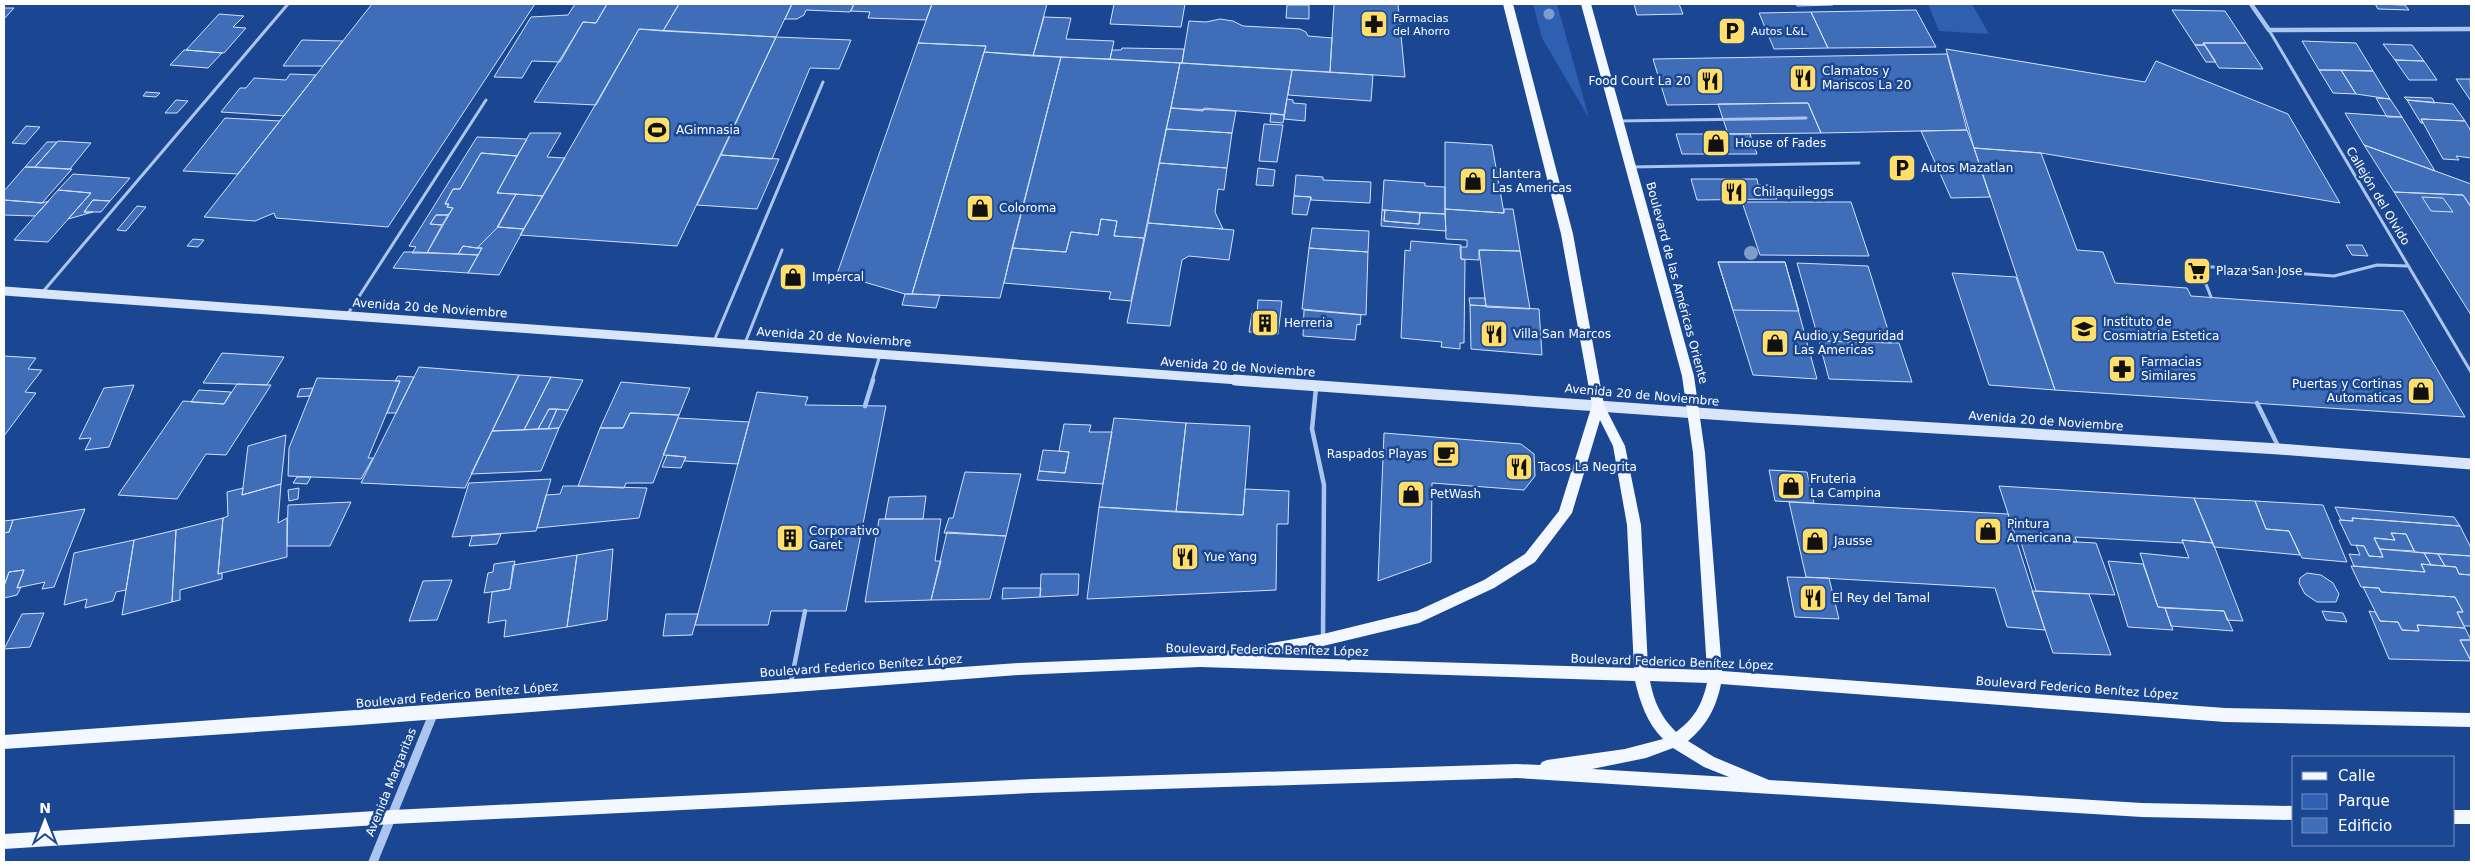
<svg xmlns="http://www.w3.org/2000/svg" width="2475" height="866" font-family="'DejaVu Sans',sans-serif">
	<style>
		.green { fill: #2e5fb0 }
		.building { fill: #3f6db8; stroke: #d2e1fa }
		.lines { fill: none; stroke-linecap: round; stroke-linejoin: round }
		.service-far1 { stroke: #abc5ef; stroke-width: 3 }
		.service { stroke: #abc5ef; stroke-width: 4.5 }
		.minor { stroke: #abc5ef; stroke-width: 4.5 }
		.tertiary { stroke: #abc5ef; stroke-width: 9 }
		.secondary-far1 { stroke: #d9e5fa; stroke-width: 9 }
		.secondary { stroke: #d9e5fa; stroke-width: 11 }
		.primary { fill: #f3f7ff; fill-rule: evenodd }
		.tree { fill: #809ccb }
		.labels { text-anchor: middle; stroke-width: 5; stroke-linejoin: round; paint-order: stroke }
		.far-poi-label { font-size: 11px; fill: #fff; stroke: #1b4792; text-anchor: start }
		.poi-label { font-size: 12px; fill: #fff; stroke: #1b4792; text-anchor: start }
		.street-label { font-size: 12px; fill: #fff; stroke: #1b4792 }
	</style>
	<rect width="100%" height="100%" fill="#1b4792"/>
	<!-- green -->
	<path class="green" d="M1533 4H1557L1589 118 1542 38Z
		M1928 4H1972L1989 34 1939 31Z"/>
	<!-- building -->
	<path class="building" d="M372 4H535L388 227 276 218 274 213 255 221 204 217Z
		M575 4H607L596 23 583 22 560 62 532 61 522 78 494 77 531 17 568 15Z
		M607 4H679L663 31 639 29 596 105 534 102 583 22 596 23Z
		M679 4H792L776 37 663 31Z
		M792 4H854L850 12 806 10 804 15 797 19H785Z
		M854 4H932L926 20 868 18 870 12 851 11Z
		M932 4H1047L1033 56 984 52 986 46 918 43Z
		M1114 4H1185L1181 27 1110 24Z
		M1334 4H1398L1405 77 1330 72Z
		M1634 4H1679L1683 14 1637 15Z
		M1796 4H1833V5L1797 6Z
		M2375 4 2405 5 2409 10 2378 9Z
		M1287 5H1309V19L1286 18Z
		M4 8H14L4 19Z
		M1916 10 1936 47 1828 48 1811 12Z
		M2172 10 2225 11 2246 43H2203L2205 45H2195Z
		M1811 12 1828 48 1774 49 1759 13Z
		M219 14 244 16 233 27 246 28 224 53 186 50Z
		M1044 17 1071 18 1066 39 1114 41 1110 59 1033 56Z
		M1220 19 1233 21 1243 26 1300 29 1306 32 1308 36 1332 38 1330 72 1182 63 1189 21 1206 22Z
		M639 29 776 37 677 246 520 235Z
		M776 37 851 40 839 69 810 68 772 159 721 155Z
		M302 40 343 41 323 66H283Z
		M2302 41 2356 43 2373 71 2319 70Z
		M918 43 986 46 912 294H905L837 274Z
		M2203 43H2246L2263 69 2219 68Z
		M2383 44 2412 45 2424 61 2395 60Z
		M2195 45H2205L2216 62H2206Z
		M1122 48 1184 49 1182 63 1110 59 1112 50H1121Z
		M1946 49 2145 82 2156 61 2288 114 2340 203 2041 153 1974 148Z
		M184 50H186L222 53 208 68 170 65Z
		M984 52 1061 57 1000 298 912 294Z
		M1947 54 1967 130 1821 133 1808 103 1667 105 1653 59Z
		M1061 57 1180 63 1144 238 1114 236 1117 221 1101 219 1098 235 1071 232 1066 252 1012 248Z
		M2395 60 2424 61 2437 80H2409Z
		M1180 63 1292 70 1284 115 1204 108 1203 111 1171 108Z
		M1292 70 1373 75 1371 101 1288 95Z
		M2319 70H2341L2356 94 2333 93Z
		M2341 70 2373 71 2390 99 2356 94Z
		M290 74 316 75 284 116 221 112 240 88H246L254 78 286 80Z
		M2456 79H2470L2471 101Z
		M146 92 160 93 156 97 143 96Z
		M2404 97 2432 98 2435 103 2407 100Z
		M2376 98 2390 99 2402 117H2387Z
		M1287 99 1293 100V103L1306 104 1305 121 1284 119Z
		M176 100 188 101 177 113H165Z
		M2407 100 2453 104 2465 121 2421 119 2423 123H2421Z
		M1808 103 1821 133 1728 134 1718 104Z
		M1171 108 1236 111 1232 133 1166 129Z
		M1271 113 1284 115 1283 123 1270 122Z
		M2345 113 2402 117 2435 171 2364 145Z
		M225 118 280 121 238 174 183 171Z
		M2421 119 2465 121 2471 131V158L2456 156 2459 160 2443 159Z
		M1264 124 1283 125 1277 162 1259 161Z
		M26 126 40 127 25 144 12 143Z
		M1166 129 1232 133 1227 168 1159 163Z
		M1967 130 1974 148 1990 197 1951 198 1921 131Z
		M530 133H561L547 157 565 158 543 196 497 193Z
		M1676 134H1750L1757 154H1682Z
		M477 137 527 139 517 156 481 153 460 189H453L445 204H449L447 207 453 208 448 215H436L430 224 442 225 427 253H412L416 247 409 246Z
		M58 141 91 143 70 169 35 167Z
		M47 142H57L35 167H25Z
		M1445 142 1492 145 1504 213 1445 209Z
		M2364 145 2471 184V207L2463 195 2394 192Z
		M1974 148 2041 153 2077 250 2103 252 2115 283 2187 288 2191 296 2403 311 2465 417 2055 390Z
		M481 153 517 156 497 193 516 194 498 227 477 248 463 246 458 254 427 253 453 208 447 207 449 204H445L453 189H460Z
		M721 155 779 159 757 209 697 205Z
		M1159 163 1227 168 1224 190 1218 189 1215 212 1223 229 1148 223Z
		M25 167 68 169H72L42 203 4 200V191Z
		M1258 168 1275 170 1273 186 1256 185Z
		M73 174 130 178 110 201 93 200 84 212H93L68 219 91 193 58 190Z
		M1296 175 1323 177V180L1371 182 1370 203 1311 200V197L1294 196Z
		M1691 179H1757L1758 185H1772L1777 199 1697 200Z
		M1384 180 1425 183V186L1445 187V214L1382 210Z
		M58 190 91 193 48 242 14 240Z
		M2394 192 2463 195 2471 207V315Z
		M516 194 543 196 524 229 497 227Z
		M1294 196 1311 197 1307 215 1292 214Z
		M2422 197 2443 198 2453 212 2431 211Z
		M4 200 42 203 49 201 35 216 4 215Z
		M93 200 110 201 101 212H84Z
		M1742 202H1851L1869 256 1760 255Z
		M137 206 146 207 126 231 117 230Z
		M1445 209 1504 213V209H1513L1520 251 1479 250V260L1461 259 1460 247H1467V240L1446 239Z
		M1382 210H1385L1384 221 1419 224 1420 213 1445 214 1446 231 1381 226Z
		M1385 210 1420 213 1419 224 1384 221Z
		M436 215H448L442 225 430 224Z
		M1101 219 1117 221 1114 236 1144 238 1131 301 1109 299 1111 292 1004 283 1012 248 1066 252 1071 232 1098 235Z
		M1148 223 1234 230 1229 260 1189 256 1182 260 1170 326 1127 323Z
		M498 227 524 229 499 275 468 273 482 248H477Z
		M1312 228 1369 231 1368 252 1309 248Z
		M193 239 204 240 198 247 187 246Z
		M1411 241 1461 245V259L1465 260 1464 343H1460V349L1441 347 1442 342 1401 338 1405 250 1410 251Z
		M2346 245H2362L2368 256 2352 255Z
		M463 246 477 248H482L478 255 458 254Z
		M1309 248 1368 252 1366 315 1302 309Z
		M1479 250 1520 251 1530 309 1486 307Z
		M404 252H416L478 255 468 273 393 268Z
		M1718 262H1785L1817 379 1753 375Z
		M1718 262H1785L1799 311 1733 310Z
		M1797 263 1868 266 1892 343 1819 341Z
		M1952 273 2016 277 2055 390 1989 385Z
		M905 294H912L940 295 936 308 902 305Z
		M1469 298H1485L1486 306 1470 305Z
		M1258 300 1282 301 1278 334 1249 332 1252 313 1257 314Z
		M1470 305 1539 309 1542 355 1471 349Z
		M1304 310 1361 315 1360 325 1357 324 1355 340 1303 336Z
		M1819 341 1899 343 1912 382 1829 379Z
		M222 353 284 357 267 385 203 383Z
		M4 356 36 358 28 369 42 370 25 392 36 393 4 436Z
		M419 367 519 375 465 488 361 483Z
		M519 375 551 377 524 430 492 431Z
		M398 376 414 377 396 413H387L400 381H395Z
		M551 377 583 380 568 410 549 409 538 429 524 430Z
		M317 378 400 381 368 458H373L361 479 288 476 289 448Z
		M621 382 690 388 679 415 630 413 623 428H600Z
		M237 384 271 385 226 455 206 454 177 499 118 495 183 401 224 404Z
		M134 385 109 447 85 450 91 438 79 439 104 388Z
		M313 388 310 396 297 397 300 389Z
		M199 390 231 392 224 404 191 402Z
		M757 392 808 397 805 405 886 406 846 611H771L768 625H695Z
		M549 409H557L548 429H538Z
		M557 409 568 410 559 428 548 429Z
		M630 413 679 415 653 483H626L624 488 578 486 600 428H623Z
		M678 418 749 422 738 464 684 461 686 457 663 455Z
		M1114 418 1186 423 1176 512 1099 507Z
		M1186 423 1250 426 1243 515 1176 512Z
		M1064 424 1091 425 1089 432H1112L1103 484 1037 480 1039 471 1065 473 1069 452 1059 451Z
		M559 428 541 471 471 474 492 431Z
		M1384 433 1521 444 1534 454 1535 476 1524 490 1432 483 1431 562 1378 581Z
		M286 435 281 484 242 495 248 446Z
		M1043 450 1069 452 1065 473 1039 471Z
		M667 455 686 457 681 468 662 467Z
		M1769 470 1807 472 1814 503 1775 501Z
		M965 472 1021 474 1006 536 944 533 949 518H953Z
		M297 477H311L307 484 293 483Z
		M551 479 536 531 452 537 469 483Z
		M281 484 278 523 287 518V557L218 574 223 518 228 516 227 492 243 488 242 495Z
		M563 486H578L647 488 639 518 537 528 546 495 560 494Z
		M1999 486 2194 498 2213 543 2182 540 2183 543 2075 537 2077 542 2016 538Z
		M299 488 298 499 289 501 288 490Z
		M1245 489 1289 491 1288 524H1277L1276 590 1087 599 1099 507 1243 515Z
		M926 496 923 519H885L889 497Z
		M2194 498 2255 501 2266 529 2289 531 2300 555 2214 547Z
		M2255 501 2323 505 2347 562 2302 558 2289 531 2266 529Z
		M351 502 330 546H287L288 505Z
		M1789 502 2008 514 2045 630 2007 627 1995 588 1806 577Z
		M2335 507 2454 517 2460 526 2352 518 2353 521 2341 520Z
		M85 509 54 587 42 589 45 582 17 588 24 570 9 572 4 586V533L9 532 13 520Z
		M223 518 218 574 222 573V579L180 590V600L172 602 176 530Z
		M2352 518 2460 526 2471 548V556L2415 552 2406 534 2391 533 2395 540 2374 538 2383 557 2369 556 2364 546 2351 545 2339 520 2353 521Z
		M879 519H941L935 561H941L931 600 865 602Z
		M13 520 9 532 4 533V521Z
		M176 530 172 602 122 615 134 540Z
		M947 532 1006 536 990 599 931 600Z
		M2391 533 2406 534 2414 551 2380 549 2374 538 2395 540Z
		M501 534 497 544 469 546 472 536Z
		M2020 539 2096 543 2115 595 2036 591Z
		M134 540 126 590 116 592 113 601 85 608 87 599 64 605 74 553Z
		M2182 540 2213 543 2243 621 2227 620 2224 611 2158 607 2140 553 2189 558Z
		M2356 545 2364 546 2369 556 2383 557 2380 549 2424 553 2431 565 2421 564 2425 572 2354 566 2349 554 2360 555Z
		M613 549 607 620 567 627 577 555Z
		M2424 553 2438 554 2445 566 2431 565Z
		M2438 554 2471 556V575L2459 574 2456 567 2445 566Z
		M577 555 567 627 504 637 506 620 488 623 492 592 510 589 513 565Z
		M515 561 510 589 484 593 488 573 493 572 494 564Z
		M2108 561 2143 564 2158 607 2165 608 2173 630 2128 627Z
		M2421 564 2456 567 2459 574 2471 575V626H2464L2457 612H2463L2455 597 2381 592 2379 588 2361 587 2351 566 2425 572Z
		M24 570 17 588 21 587 17 595 4 598V586L9 572Z
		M2307 573 2321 575 2333 583 2339 594 2336 602H2317L2305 594 2299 583 2300 578Z
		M1041 574H1079L1078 595 1040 597Z
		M1787 577 1829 578 1839 619 1795 617Z
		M452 580 437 620 409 621 423 581Z
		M2363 587 2379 588 2381 592 2455 597 2463 612H2457L2465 628 2417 625 2419 631 2402 630 2398 622 2380 621Z
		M1003 588H1041L1040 597 1002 599Z
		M2032 591 2089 594 2111 655 2053 653Z
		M2165 608 2224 611 2233 631 2171 626Z
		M2322 611 2343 613 2347 622 2326 620Z
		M2369 611 2375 612 2380 621 2398 622 2402 630 2419 631 2417 625 2465 628 2471 640H2460L2471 661 2389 659Z
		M44 613 30 647 4 649 22 614Z
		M666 614H698L692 635 663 636Z
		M2460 640H2471V659H2470Z"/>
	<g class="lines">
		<!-- service-far1 -->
		<path class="service-far1" d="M2269 30 2471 372
			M1619 121 1806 118
			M1631 167 1859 163
			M41 294 288 4
			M2211 297 2199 266 2334 276 2377 265 2408 266
			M347 315 486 100
			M714 341 823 82
			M745 343 782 250
			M872 381 880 355"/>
		<!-- service -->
		<path class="service" d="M1316 388 1312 429 1324 485 1323 639
			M2257 403 2278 446
			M865 406 873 380
			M791 682 805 611"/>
		<!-- minor -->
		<path class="minor" d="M2251 4 2269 30 2471 29"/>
		<!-- tertiary -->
		<path class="tertiary" d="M373 862 434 712"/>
		<!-- secondary-far1 -->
		<path class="secondary-far1" d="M4 291 1252 381"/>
		<!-- secondary -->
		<path class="secondary" d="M1235 380 1753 417 2279 449 2471 464"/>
		<!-- primary -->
		<path class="primary" d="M1503 4H1513L1573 234 1604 405 1625 446 1641 525 1648 668 1707 670 1693 453 1682 376 1581 4H1591L1694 376 1705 453 1722 671 2225 708 2471 713V727L2225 722 1721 684C1716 708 1707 725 1688 741L1714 757 1769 780 2142 803 2294 806V820L2142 817 1517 778 1032 793 392 824 4 849V834L392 810 1032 779 1517 764 1540 765 1542 762 1547 760 1625 749 1663 739C1647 723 1640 702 1635 681L1200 667 1019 675 359 725 4 749V735L1019 663 1220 655 1226 651 1323 634 1417 611 1484 580 1525 554 1559 511 1592 405 1561 234ZM1600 420 1613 446 1627 525 1634 668 1264 657 1323 646 1419 623 1494 588 1535 562 1572 513ZM1650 681 1707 683C1702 705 1694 719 1676 732 1661 717 1654 702 1650 681ZM1673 748 1704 767 1729 777 1592 769 1646 758Z
			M2454 810H2471V824H2454Z"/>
	</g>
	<!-- trees -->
	<g class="tree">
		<circle cx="1549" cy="14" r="5.5"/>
		<circle cx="1751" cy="253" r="7"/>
	</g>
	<!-- icons -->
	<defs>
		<g id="pharmacy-square" transform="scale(1.4375)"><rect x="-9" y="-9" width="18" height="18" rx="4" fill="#ffde69" stroke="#1b4792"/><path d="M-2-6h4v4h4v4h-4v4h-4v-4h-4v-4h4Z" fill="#111"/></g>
		<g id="parking-square" transform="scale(1.4375)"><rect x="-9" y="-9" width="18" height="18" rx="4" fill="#ffde69" stroke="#1b4792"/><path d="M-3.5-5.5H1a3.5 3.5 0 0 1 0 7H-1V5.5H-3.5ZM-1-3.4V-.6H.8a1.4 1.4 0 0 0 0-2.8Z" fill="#111"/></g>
		<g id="restaurant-square" transform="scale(1.4375)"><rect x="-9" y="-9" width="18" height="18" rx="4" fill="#ffde69" stroke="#1b4792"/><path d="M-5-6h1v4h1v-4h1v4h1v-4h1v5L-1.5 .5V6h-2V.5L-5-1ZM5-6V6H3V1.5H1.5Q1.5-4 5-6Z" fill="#111"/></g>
		<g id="stadium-square" transform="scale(1.4375)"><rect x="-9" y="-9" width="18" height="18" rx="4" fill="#ffde69" stroke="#1b4792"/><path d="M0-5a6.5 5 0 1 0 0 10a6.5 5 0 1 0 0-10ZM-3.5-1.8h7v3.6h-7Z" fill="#111"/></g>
		<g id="shop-square" transform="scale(1.4375)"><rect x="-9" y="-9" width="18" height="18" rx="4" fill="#ffde69" stroke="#1b4792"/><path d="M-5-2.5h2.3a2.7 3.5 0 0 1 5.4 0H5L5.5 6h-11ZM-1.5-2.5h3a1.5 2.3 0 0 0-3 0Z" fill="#111"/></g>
		<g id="supermarket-square" transform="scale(1.4375)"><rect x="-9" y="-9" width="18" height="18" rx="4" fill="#ffde69" stroke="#1b4792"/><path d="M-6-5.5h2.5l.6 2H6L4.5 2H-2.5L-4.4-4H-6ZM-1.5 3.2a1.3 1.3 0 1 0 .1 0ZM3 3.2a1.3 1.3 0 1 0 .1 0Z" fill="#111"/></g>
		<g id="building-square" transform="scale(1.4375)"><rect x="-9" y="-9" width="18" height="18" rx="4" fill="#ffde69" stroke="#1b4792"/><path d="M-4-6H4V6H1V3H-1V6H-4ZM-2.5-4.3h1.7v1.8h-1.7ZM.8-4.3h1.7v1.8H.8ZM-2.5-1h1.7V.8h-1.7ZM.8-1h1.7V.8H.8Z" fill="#111"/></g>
		<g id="university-square" transform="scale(1.4375)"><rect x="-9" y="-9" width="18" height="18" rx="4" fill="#ffde69" stroke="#1b4792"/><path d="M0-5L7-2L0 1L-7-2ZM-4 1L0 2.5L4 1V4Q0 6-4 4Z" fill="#111"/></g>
		<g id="cafe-square" transform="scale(1.4375)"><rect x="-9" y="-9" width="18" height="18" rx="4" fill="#ffde69" stroke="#1b4792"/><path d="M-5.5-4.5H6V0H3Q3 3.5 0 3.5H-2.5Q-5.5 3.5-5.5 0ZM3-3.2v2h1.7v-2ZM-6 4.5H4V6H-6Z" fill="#111"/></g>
	</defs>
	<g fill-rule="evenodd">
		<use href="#pharmacy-square" x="1374" y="24"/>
		<use href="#parking-square" x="1732" y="31"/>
		<use href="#restaurant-square" x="1803" y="78"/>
		<use href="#restaurant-square" x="1710" y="81"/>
		<use href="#stadium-square" x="657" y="130"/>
		<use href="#shop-square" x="1716" y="143"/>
		<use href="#parking-square" x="1902" y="168"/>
		<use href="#shop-square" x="1473" y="181"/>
		<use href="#restaurant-square" x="1734" y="192"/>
		<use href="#shop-square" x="980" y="208"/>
		<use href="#supermarket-square" x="2197" y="271"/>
		<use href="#shop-square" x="793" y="277"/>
		<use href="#building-square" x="1265" y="323"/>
		<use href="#university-square" x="2084" y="329"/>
		<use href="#restaurant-square" x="1494" y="334"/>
		<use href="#shop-square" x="1775" y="343"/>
		<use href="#pharmacy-square" x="2122" y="369"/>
		<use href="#shop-square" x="2421" y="391"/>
		<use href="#cafe-square" x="1446" y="454"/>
		<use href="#restaurant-square" x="1519" y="467"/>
		<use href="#shop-square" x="1791" y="486"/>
		<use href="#shop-square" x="1411" y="494"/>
		<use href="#shop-square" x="1988" y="531"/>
		<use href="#building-square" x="790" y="538"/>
		<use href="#shop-square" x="1815" y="541"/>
		<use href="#restaurant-square" x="1185" y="557"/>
		<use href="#restaurant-square" x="1813" y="598"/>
	</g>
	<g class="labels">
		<!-- far-poi labels -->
		<g class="far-poi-label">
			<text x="1393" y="22">Farmacias<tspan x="1393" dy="13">del Ahorro</tspan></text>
			<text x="1751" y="35">Autos L&amp;L</text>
		</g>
		<!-- poi labels -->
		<g class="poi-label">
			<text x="1822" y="75">Clamatos y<tspan x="1822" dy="14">Mariscos La 20</tspan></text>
			<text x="1691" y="85" text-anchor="end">Food Court La 20</text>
			<text x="676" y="134">AGimnasia</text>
			<text x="1735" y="147">House of Fades</text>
			<text x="1921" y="172">Autos Mazatlan</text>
			<text x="1492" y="178">Llantera<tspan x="1492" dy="14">Las Americas</tspan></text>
			<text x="1753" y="196">Chilaquileggs</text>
			<text x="999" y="212">Coloroma</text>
			<text x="2216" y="275">Plaza San Jose</text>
			<text x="812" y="281">Impercal</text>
			<text x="2103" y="326">Instituto de<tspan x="2103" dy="14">Cosmiatria Estetica</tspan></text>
			<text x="1284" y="327">Herreria</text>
			<text x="1513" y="338">Villa San Marcos</text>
			<text x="1794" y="340">Audio y Seguridad<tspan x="1794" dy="14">Las Americas</tspan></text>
			<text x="2141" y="366">Farmacias<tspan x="2141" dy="14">Similares</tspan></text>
			<text x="2402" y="388" text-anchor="end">Puertas y Cortinas<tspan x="2402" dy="14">Automaticas</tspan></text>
			<text x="1427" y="458" text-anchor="end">Raspados Playas</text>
			<text x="1538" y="471">Tacos La Negrita</text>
			<text x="1810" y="483">Fruteria<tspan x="1810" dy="14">La Campina</tspan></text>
			<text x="1430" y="498">PetWash</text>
			<text x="2007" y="528">Pintura<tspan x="2007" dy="14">Americana</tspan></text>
			<text x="809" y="535">Corporativo<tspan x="809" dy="14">Garet</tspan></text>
			<text x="1834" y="545">Jausse</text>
			<text x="1204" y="561">Yue Yang</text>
			<text x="1832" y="602">El Rey del Tamal</text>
		</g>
		<!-- street labels -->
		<g class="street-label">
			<text transform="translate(2378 196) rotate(59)" y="4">Callejón del Olvido</text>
			<text transform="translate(1677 283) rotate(75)" y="4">Boulevard de las Américas Oriente</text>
			<text transform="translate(430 308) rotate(4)" y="4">Avenida 20 de Noviembre</text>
			<text transform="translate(834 337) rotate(4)" y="4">Avenida 20 de Noviembre</text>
			<text transform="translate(1238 367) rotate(4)" y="4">Avenida 20 de Noviembre</text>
			<text transform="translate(1642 395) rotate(5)" y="4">Avenida 20 de Noviembre</text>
			<text transform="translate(2046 421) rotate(4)" y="4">Avenida 20 de Noviembre</text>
			<text transform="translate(1267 650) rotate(1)" y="4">Boulevard Federico Benítez López</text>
			<text transform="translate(1672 662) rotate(2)" y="4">Boulevard Federico Benítez López</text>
			<text transform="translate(861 666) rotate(-4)" y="4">Boulevard Federico Benítez López</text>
			<text transform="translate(2077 688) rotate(4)" y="4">Boulevard Federico Benítez López</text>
			<text transform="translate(457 695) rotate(-5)" y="4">Boulevard Federico Benítez López</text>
			<text transform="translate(391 782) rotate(-68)" y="4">Avenida Margaritas</text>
		</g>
	</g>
	<!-- border -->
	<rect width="2475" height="866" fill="none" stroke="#ffffff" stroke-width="10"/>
	<!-- legend -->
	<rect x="2292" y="756" width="162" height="90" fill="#1b4792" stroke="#7691be"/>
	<rect x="2302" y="772" width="25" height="8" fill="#f3f7ff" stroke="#7691be"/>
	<text x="2338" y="781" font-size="15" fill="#ffffff">Calle</text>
	<rect x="2302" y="794" width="25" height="15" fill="#2e5fb0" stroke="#7691be"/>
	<text x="2338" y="806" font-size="15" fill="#ffffff">Parque</text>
	<rect x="2302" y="818" width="25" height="15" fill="#3f6db8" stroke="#7691be"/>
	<text x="2338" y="831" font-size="15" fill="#ffffff">Edificio</text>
	<!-- north arrow -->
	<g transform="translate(45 821)" stroke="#1b4792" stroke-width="4" paint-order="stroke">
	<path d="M0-4L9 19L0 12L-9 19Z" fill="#ffffff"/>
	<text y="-8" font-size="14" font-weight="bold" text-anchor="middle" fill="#ffffff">N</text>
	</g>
</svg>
